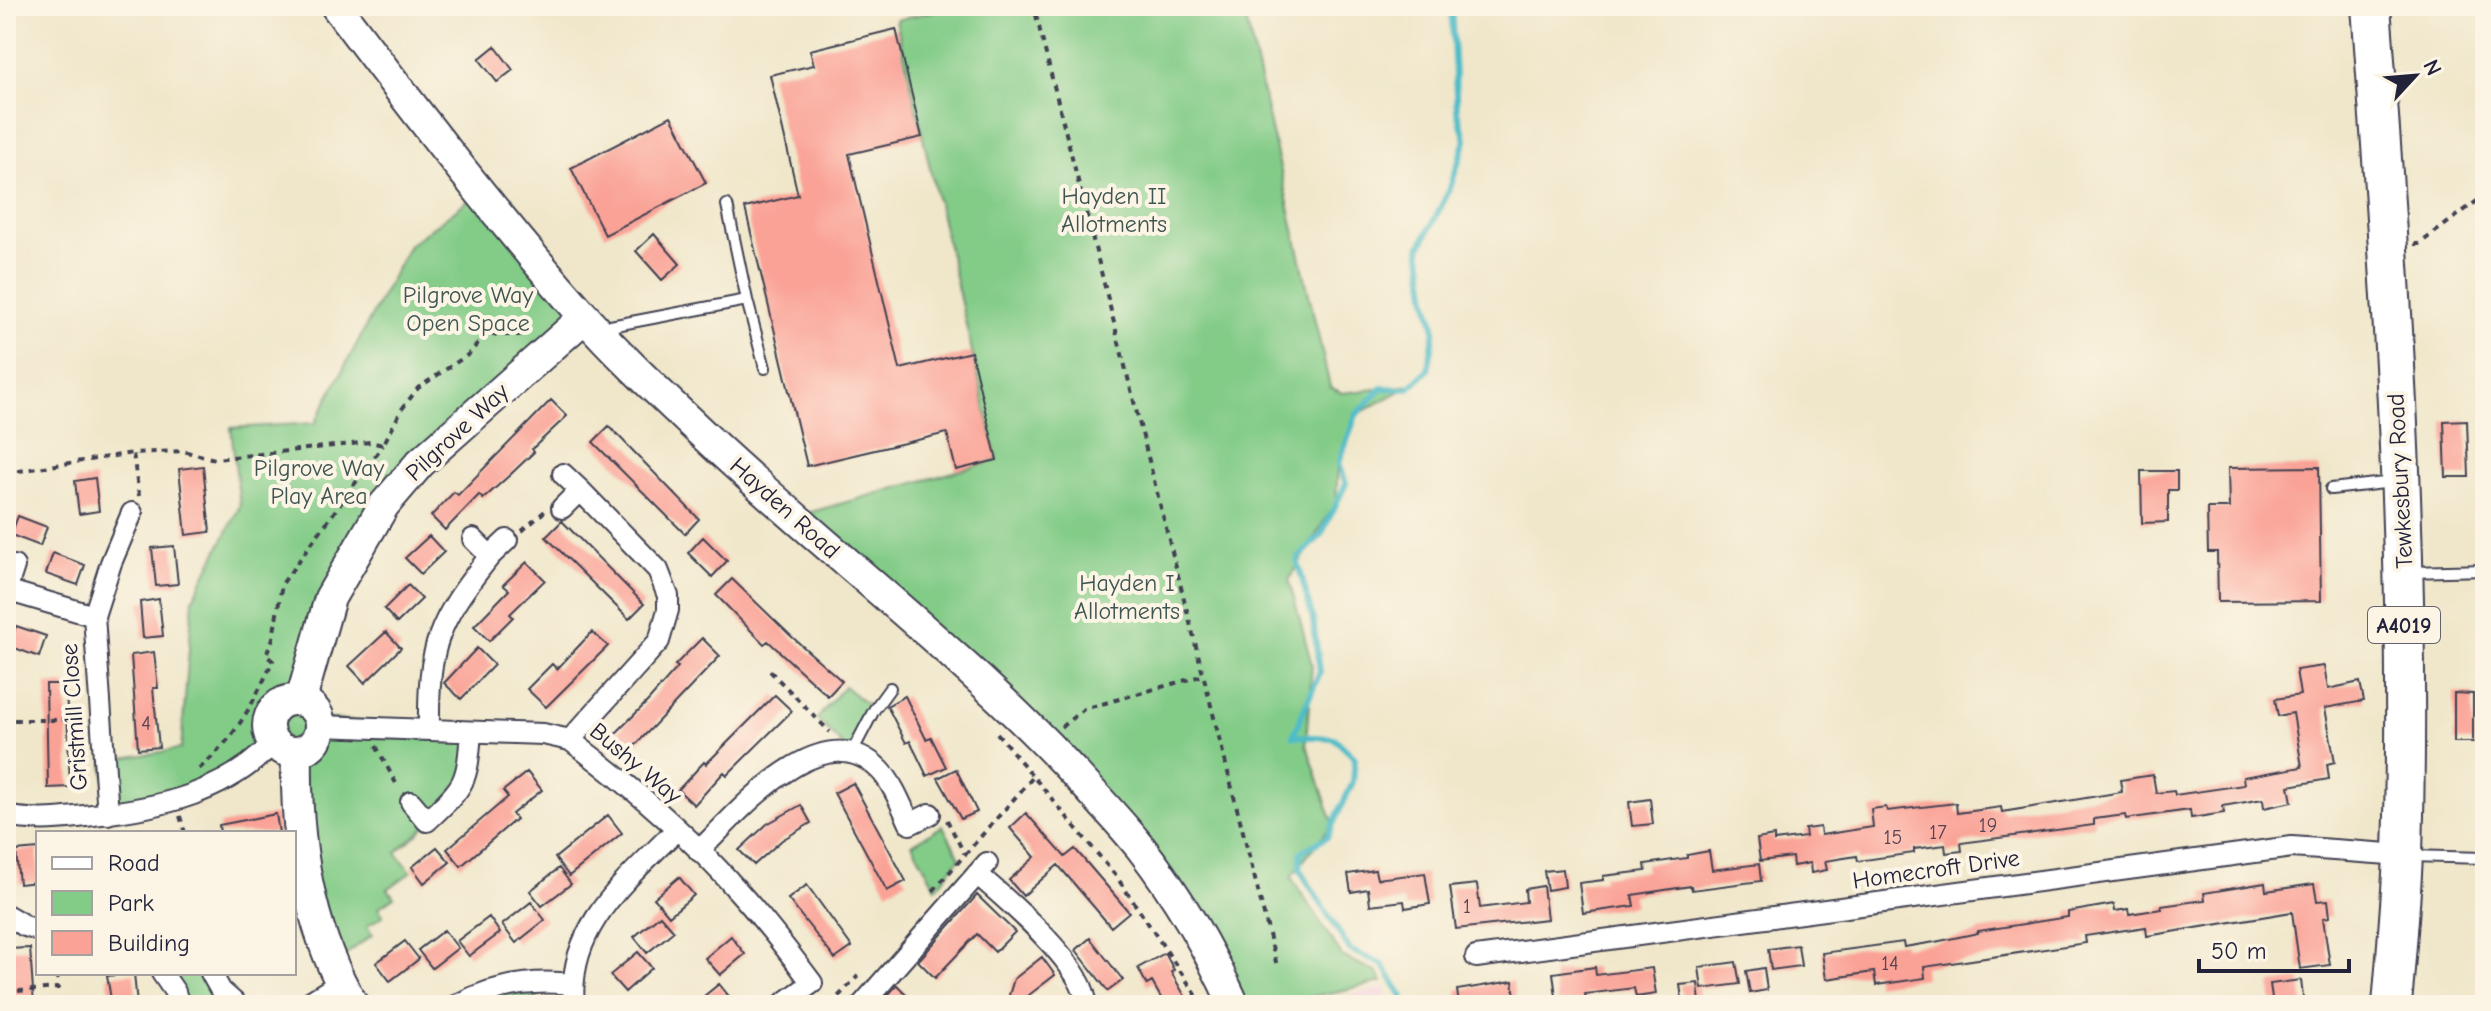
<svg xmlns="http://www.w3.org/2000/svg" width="2491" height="1011" font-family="'Comic Neue',sans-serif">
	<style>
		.built { fill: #f3cfdf }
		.green { fill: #83cc88; stroke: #527762; stroke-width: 2 }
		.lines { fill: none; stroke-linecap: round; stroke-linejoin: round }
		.stream { stroke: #4ebcc8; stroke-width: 6 }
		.building { fill: #faa296 }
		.lane-casing { stroke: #414051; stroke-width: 14 }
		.street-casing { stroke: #414051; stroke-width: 24 }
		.secondary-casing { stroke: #414051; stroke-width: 34 }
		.highway-casing { stroke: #414051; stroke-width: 42 }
		.path { stroke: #414051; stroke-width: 4; stroke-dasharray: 6 6; stroke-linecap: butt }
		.lane { stroke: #fff; stroke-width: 10 }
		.street { stroke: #fff; stroke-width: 20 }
		.secondary { stroke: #fff; stroke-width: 30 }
		.highway { stroke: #fff; stroke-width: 38 }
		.labels { text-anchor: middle; stroke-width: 8; stroke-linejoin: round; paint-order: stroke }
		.number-label { font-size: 20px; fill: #584252 }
		.shield { fill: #fcf5e5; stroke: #63616e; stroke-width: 2 }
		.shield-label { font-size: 22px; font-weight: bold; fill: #22223b }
		.park-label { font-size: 24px; fill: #3f5552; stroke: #fcf5e5 }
		.street-label { font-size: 24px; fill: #22223b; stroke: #fcf5e5 }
	</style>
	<rect width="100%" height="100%" fill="#fcf5e5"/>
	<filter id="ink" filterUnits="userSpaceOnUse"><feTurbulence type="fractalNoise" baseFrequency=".0125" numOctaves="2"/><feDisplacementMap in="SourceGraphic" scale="16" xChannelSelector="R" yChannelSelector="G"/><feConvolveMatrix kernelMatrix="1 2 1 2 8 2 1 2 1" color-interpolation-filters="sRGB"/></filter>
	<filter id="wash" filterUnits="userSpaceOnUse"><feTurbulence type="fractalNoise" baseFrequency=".006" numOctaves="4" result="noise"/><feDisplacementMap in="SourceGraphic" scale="32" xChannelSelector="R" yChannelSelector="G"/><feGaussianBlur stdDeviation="1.8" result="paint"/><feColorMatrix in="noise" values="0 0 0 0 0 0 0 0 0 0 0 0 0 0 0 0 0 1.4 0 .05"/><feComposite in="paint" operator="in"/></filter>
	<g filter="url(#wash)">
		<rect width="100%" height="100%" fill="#f0e7cb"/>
		<!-- built -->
		<path class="built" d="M1386 988V1005H1289Z"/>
		<!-- green -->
		<path class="green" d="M956 6H1243L1330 387 1342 393 1411 385 1356 415 1338 464 1336 502 1289 580 1312 665 1306 743 1333 823 1291 877 1342 956 1378 973 1382 982 1272 1005H1234L1139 846 793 517 997 460 896 20Z
			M479 192 585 317 563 335 356 551 312 705 319 718 471 732 468 771 420 832 396 852 411 872 388 889 394 897 378 908 383 916 367 926 372 935 332 965 286 752 277 746 240 772 108 814 103 761 181 749 193 599 240 506 231 428 315 423 409 245Z
			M844 686 874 710 851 754 817 719Z
			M943 826 960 858 936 888 912 844Z
			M162 973H211L221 991 217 1005H179Z
			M541 982 537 1000 531 1005H457Z"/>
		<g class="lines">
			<!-- stream -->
			<path class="stream" d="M1403 1005V997L1383 965 1350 950 1300 870 1301 852 1327 837 1353 782 1355 758 1334 738 1293 736 1320 672 1313 620 1297 560 1321 535 1346 484 1339 463 1356 415 1382 388 1408 389 1428 370 1435 330 1426 294 1420 247 1449 191 1466 140 1457 111 1451 6"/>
		</g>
		<g id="blocks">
			<!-- building -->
			<path class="building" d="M896 29 922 137 849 154 900 369 971 352 997 460 956 470 947 433 807 466 745 208 798 195 770 75 814 65 810 50Z
				M495 46 513 70 497 82 479 59Z
				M671 116 706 183 605 235 571 168Z
				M654 234 680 264 662 280 636 251Z
				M551 400 567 416 532 449 534 452 511 474 483 499 479 495 445 530 431 516 454 492 458 495Z
				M2467 420 2469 477H2446L2444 421Z
				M609 426 699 519 685 534 593 442Z
				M203 466 210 532 186 535 179 469Z
				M2319 467 2321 601 2218 602 2217 552H2208L2207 508H2229L2228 468Z
				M2141 471H2177V490H2168V522L2142 523Z
				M95 478 99 511 79 514 75 481Z
				M18 516 47 527 40 546 11 535Z
				M562 521 644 604 629 619 546 537Z
				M429 536 444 552 421 574 405 558Z
				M703 537 727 561 712 577 688 553Z
				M174 546 178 584 156 586 152 548Z
				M53 553 85 565 78 585 46 574Z
				M527 562 545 580 510 614 513 617 489 641 474 626 509 590 503 585Z
				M732 579 791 636 842 681 828 696 768 641 764 644 716 595Z
				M408 585 422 599 397 623 384 609Z
				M159 599 163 636 143 638 140 602Z
				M16 626 46 636 39 657 9 646Z
				M386 632 401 648 365 683 349 666Z
				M592 632 608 646 546 707 527 689 552 664 557 669Z
				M702 638 720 656 628 753 612 737 648 701 678 667 675 665Z
				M477 648 494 665 461 699 444 683Z
				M154 652 158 688H153L159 747 138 749 131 655Z
				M2324 666 2328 689 2360 682 2364 701 2325 708 2335 762 2327 764 2329 779 2289 786 2292 802 2264 808 2263 799 2223 806 2224 813 2191 818 2190 810 2126 819 2125 815 2094 819V825L1961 843 1962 851 1946 853 1945 845 1914 849V853L1858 861 1857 856 1825 861 1827 870 1811 873 1810 863 1793 866 1792 857 1760 861 1757 839 1774 836V841L1806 837 1805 829 1820 827 1821 835 1873 827 1871 809 1886 807 1887 811 1956 803 1957 813 2001 807 2002 812 2122 792 2120 780 2153 775 2156 793 2174 791 2175 795 2244 785 2243 777 2302 767 2293 713 2278 716 2275 699 2300 695 2296 670Z
				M46 684H66L70 787 48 788Z
				M2454 693 2473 694V742H2454Z
				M775 695 792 711 727 775 724 772 694 805 678 790 704 762 706 764Z
				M905 696 926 739 931 737 946 767 927 776 910 741 906 743 887 706Z
				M956 769 977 812 961 819 938 778Z
				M527 772 542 790 512 814 516 819 461 866 447 849 508 797 503 791Z
				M853 783 906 881 887 891 834 793Z
				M1650 799 1653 824 1632 826 1629 802Z
				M801 805 811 823 782 840 754 865 739 850 767 824Z
				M1026 813 1065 857 1075 849 1129 912 1111 927 1058 865 1023 896 1009 880 1035 857 1010 828Z
				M276 814 279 833H220L219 825Z
				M608 815 622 833 569 876 555 858Z
				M437 847 450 862 424 883 412 867Z
				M38 849V882L19 884 16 851Z
				M1709 851 1712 870 1759 864 1761 881 1692 890 1691 886 1632 895 1634 906 1583 913 1579 883 1603 880V876L1646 871 1645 864 1687 858V855Z
				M559 868 571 884 542 906 530 891Z
				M1563 869 1565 887 1547 890 1544 871Z
				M1375 870 1377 879 1425 873 1430 904 1405 908 1404 901 1370 905 1368 889 1351 892 1348 874Z
				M679 877 694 895 669 916 654 898Z
				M2265 883 2266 891 2314 884 2317 901 2328 900 2330 917 2323 918 2330 965 2300 969 2292 912 2147 936 2146 927 2085 936 2086 943 1924 967 1925 978 1876 985 1874 972 1826 979 1822 953 1903 942 1904 947 1935 942 1978 933V931L2068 917V912L2114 904 2115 911 2128 909 2129 914 2162 909 2161 906 2205 900 2204 893Z
				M1477 884 1480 908 1526 902 1525 889 1543 886 1547 919 1456 929 1450 887Z
				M807 885 852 947 835 959 788 899Z
				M977 895 1015 932 995 952 977 934 935 978 918 961Z
				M531 902 545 920 516 943 502 925Z
				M660 915 674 931 647 953 634 937Z
				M489 917 500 933 469 956 457 941Z
				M444 930 458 948 432 968 418 950Z
				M731 936 745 954 720 975 705 958Z
				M1090 938 1123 980 1108 991 1076 950Z
				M405 941 419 959 390 981 376 963Z
				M1798 945 1801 966 1771 970 1768 949Z
				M30 948 34 1005H10L6 949Z
				M638 952 652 968 625 992 610 975Z
				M1165 953 1174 970 1171 972 1190 1005H1165L1152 982 1147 985 1138 968Z
				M1042 957 1055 975 1029 995 1026 1005H1006L1014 979Z
				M1736 962 1740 984 1702 989 1699 967Z
				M1595 967 1596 975 1652 968 1656 994 1636 997 1634 988 1585 994 1586 1000 1557 1004 1553 973Z
				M1764 968 1767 990 1750 993 1746 971Z
				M134 973 137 1005H112L107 976Z
				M2301 980 2304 1005H2273L2270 984Z
				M1513 981 1516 1005H1459L1457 990Z
				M1698 983 1700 1003 1683 1005 1680 985Z
				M719 984 736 1005H693Z
				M897 985 917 1005H879Z"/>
		</g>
	</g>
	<g filter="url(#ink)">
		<use href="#blocks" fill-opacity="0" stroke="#414051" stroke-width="2"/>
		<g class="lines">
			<!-- lane casing -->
			<g class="lane-casing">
				<path id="lane" d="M727 205 747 300 765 368
					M600 328 747 300
					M2331 489 2393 482
					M2410 572 2485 570
					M851 754 874 710 890 688
					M2409 856 2485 858"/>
			</g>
			<!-- street casing -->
			<g class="street-casing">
				<path id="street" d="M562 508 580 490 563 474
					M473 539 490 556 507 540
					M6 590 94 616
					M6 591 14 566
					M321 726 543 734 570 740C627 783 692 838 739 892 765 921 789 952 812 983L783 1004
					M429 730C428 645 437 623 490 556
					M570 740 659 641 668 610V596L658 570 580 490
					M411 802 427 821C465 785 467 785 471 732
					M108 814 94 616 111 563 132 513
					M6 816C36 822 63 819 93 815 159 808 227 793 274 742
					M699 851C738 813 822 710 880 770 893 783 902 807 910 824L930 814
					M977 874C1006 899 1087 967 1086 1005
					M6 915 25 926 38 930
					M1476 957 2292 847 2403 855
					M162 973 175 992 179 1005
					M211 973 221 991 237 1005
					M305 1005 340 983
					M457 1005C494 985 531 979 573 984
					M574 1005C566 927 627 880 676 830
					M862 1005 987 863"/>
			</g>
			<!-- secondary casing -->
			<g class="secondary-casing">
				<path id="secondary" d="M336 6C415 111 495 215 582 314 622 359 668 401 712 443 828 551 954 647 1064 762 1090 790 1117 818 1141 848 1178 896 1209 949 1234 1005
					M268 726a26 26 0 1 1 52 0a26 26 0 1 1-52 0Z
					M301 700 330 598 384 505 420 463 585 317
					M297 753C295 841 308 929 353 1005"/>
			</g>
			<!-- highway casing -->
			<g class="highway-casing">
				<path id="highway" d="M2371 6C2392 288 2412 571 2403 854 2401 904 2396 955 2392 1005"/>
			</g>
			<!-- path -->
			<path class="path" d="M1036 15 1277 966
				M2414 244H2419L2485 195
				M6 473 133 453
				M139 496 133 453 183 451 215 459 370 442 383 445 402 409 418 388 469 354 485 335H528
				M522 531 545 511
				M770 671 830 732
				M6 725 7 720H84
				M1061 727 1084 709 1204 675
				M997 733 1116 876 1203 1005
				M376 746 398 787
				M199 769C237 736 251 707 273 661L266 655 273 638 282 584 383 445
				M180 816 185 833
				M947 820 964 853
				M933 891 1034 776
				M6 992 58 988 57 973
				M830 1005 858 976"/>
			<!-- lane -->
			<use href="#lane" class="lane"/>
			<!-- street -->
			<use href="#street" class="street"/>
			<!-- secondary -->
			<use href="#secondary" class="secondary"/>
			<!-- highway -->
			<use href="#highway" class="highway"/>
		</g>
	</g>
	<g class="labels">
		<!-- number labels -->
		<g class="number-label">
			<text x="146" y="730">4</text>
			<text x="1988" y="832">19</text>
			<text x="1938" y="839">17</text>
			<text x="1893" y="844">15</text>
			<text x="1467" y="913">1</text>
			<text x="1890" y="970">14</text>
		</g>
		<!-- shield labels -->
		<rect class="shield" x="2368" y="607" width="72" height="36" rx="6"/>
		<g class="shield-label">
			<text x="2404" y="633">A4019</text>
		</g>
		<!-- park labels -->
		<g class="park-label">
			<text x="1114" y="204">Hayden II<tspan x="1114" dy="28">Allotments</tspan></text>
			<text x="468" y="303">Pilgrove Way<tspan x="468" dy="28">Open Space</tspan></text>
			<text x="319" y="476">Pilgrove Way<tspan x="319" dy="28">Play Area</tspan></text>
			<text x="1127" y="591">Hayden I<tspan x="1127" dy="28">Allotments</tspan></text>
		</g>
		<!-- street labels -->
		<g class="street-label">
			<text transform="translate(457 432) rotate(-43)" y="8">Pilgrove Way</text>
			<text transform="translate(2400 481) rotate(-93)" y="8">Tewkesbury Road</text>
			<text transform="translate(785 508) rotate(42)" y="8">Hayden Road</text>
			<text transform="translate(74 717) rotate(-94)" y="8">Gristmill Close</text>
			<text transform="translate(636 763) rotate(40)" y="8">Bushy Way</text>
			<text transform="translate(1936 869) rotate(-8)" y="8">Homecroft Drive</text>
		</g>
	</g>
	<!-- margin -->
	<rect width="2491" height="1011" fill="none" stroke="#fcf5e5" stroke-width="32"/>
	<!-- legend -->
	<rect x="36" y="831" width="260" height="144" fill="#fcf5e5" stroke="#a5a1a1" stroke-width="2"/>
	<rect x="52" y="857" width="40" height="12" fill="#ffffff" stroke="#a5a1a1" stroke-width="2"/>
	<text x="108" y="871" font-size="24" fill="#22223b">Road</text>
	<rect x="52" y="891" width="40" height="24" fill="#83cc88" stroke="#a5a1a1" stroke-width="2"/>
	<text x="108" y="911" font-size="24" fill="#22223b">Park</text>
	<rect x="52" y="931" width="40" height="24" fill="#faa296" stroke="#a5a1a1" stroke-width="2"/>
	<text x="108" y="951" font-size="24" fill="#22223b">Building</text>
	<!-- north arrow -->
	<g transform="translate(2415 76) rotate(64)" stroke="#fcf5e5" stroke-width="6" paint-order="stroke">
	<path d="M0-6L14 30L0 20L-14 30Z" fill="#22223b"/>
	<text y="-12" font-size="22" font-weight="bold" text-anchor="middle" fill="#22223b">N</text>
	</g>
	<!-- scale -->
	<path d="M2199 959v12h150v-12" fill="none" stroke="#22223b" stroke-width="4"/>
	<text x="2211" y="959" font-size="24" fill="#22223b" stroke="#fcf5e5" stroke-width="6" paint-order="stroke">50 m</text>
</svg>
